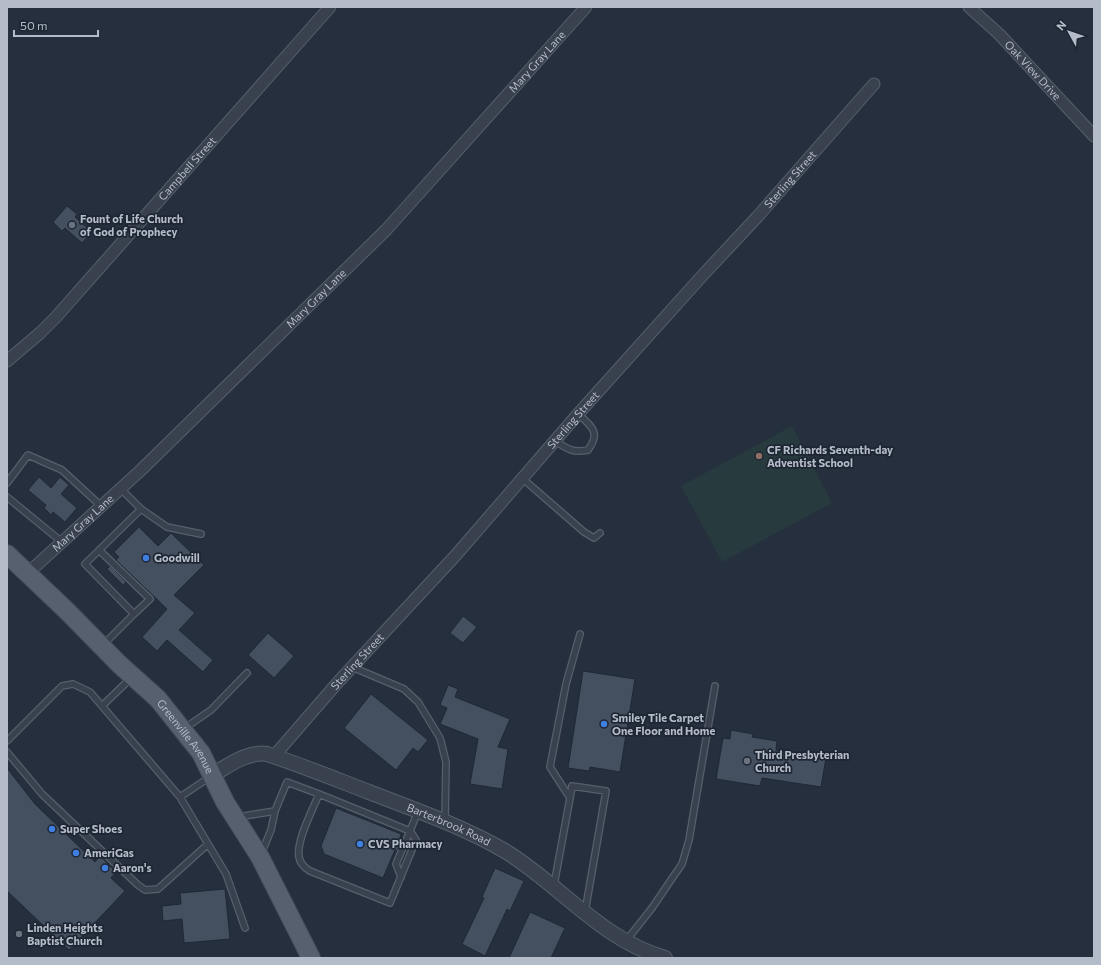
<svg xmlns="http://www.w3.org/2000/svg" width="1101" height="965" font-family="Commissioner,sans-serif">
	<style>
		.green { fill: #273b3f }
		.building { fill: #444f5f; stroke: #202835 }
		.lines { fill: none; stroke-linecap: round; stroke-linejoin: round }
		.service-casing { stroke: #575f6c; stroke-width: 8 }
		.minor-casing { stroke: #575f6c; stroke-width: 13 }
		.tertiary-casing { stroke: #575f6c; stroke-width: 16 }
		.primary-casing { stroke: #424a57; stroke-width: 20 }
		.service { stroke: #39414e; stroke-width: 5.5 }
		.minor { stroke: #39414e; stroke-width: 11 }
		.tertiary { stroke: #39414e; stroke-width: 14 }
		.primary { stroke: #57606e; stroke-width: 18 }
		.worship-dot { fill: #6b7280; stroke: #1e2633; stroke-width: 1.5 }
		.education-dot { fill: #8d6e63; stroke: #1e2633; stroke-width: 1.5 }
		.shop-dot { fill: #3f7fe0; stroke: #1e2633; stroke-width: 1.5 }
		.labels { text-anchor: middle; stroke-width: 3.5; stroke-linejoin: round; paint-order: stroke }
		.street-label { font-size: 11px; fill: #b5bcc9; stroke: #1e2633 }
		.poi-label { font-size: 11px; font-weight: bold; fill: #b5bcc9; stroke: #1e2633; text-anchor: start }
	</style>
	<rect width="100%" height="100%" fill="#252f3e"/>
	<!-- green -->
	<path class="green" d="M792 426 832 503 722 562 681 486Z"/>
	<!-- building -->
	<path class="building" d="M67 206 77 214 75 217 92 232 82 243 65 228 62 231 53 222Z
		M39 477 51 488 60 477 69 485 61 494 77 508 65 522 53 512 51 515 44 508 46 505 28 490Z
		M139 527 158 546 171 533 204 565 174 595 195 613 179 630 213 660 203 672 167 640 157 651 142 637 167 609 116 560 119 557 114 552Z
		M110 566 126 582 123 585 107 569Z
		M463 616 477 627 463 643 450 633Z
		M268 633 294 656 274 678 248 655Z
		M583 671 635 679 620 772 590 767 589 771 568 768Z
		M448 685 458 689 455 697 510 719 498 747 508 749 502 789 470 784 478 739 440 724 447 708 440 705Z
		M371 694 428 740 418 752 413 748 396 770 344 728Z
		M731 730 753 734 752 737 777 741 776 750 826 758 821 787 762 778 760 786 716 779 723 738 730 739Z
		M7 768 35 804 95 862 100 856 116 872 111 878 125 891 69 950 7 891Z
		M336 808 401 834 399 841 401 842 397 851 395 850 383 878 324 854 321 846Z
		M495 868 524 881 510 911 507 909 485 956 462 944 484 898 482 897Z
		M225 889 230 939 184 943 182 919 163 921 162 906 181 904 180 893Z
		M530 912 565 928 551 958H509Z"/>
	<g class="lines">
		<!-- service casing -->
		<g class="service-casing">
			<path id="service" d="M555 441C568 449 572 453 588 450 601 433 592 426 578 414
				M522 478 584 532 594 538 600 533
				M7 483 28 455 62 470 101 506
				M7 497 62 542
				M141 509 167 527 201 534
				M99 550 150 599 134 614
				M103 645 134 614 85 564 141 509 121 489
				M352 667 404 689 418 702 440 738 446 762 445 821
				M102 706 131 678
				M185 728 211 710 247 673
				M7 741 62 686 73 684 90 692 180 797 210 777
				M7 752 42 794 138 885 145 890 158 889 208 844
				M180 797 226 874 245 928
				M570 798 572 786 606 791 585 912
				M238 817 275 811
				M410 831 416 840 390 903 310 871C305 868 300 863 299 857 296 841 313 809 319 794L410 831 418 811
				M262 852 271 830 275 811 287 782 319 794
				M401 877 396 864 410 831
				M554 885 570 798 550 767 566 684 580 634
				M626 941 652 908 673 877 682 864 689 840 715 686"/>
		</g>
		<!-- minor casing -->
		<g class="minor-casing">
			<g id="minor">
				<path id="s1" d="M969 7 999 34 1094 136"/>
				<path id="s2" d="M7 361 40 333 56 317 330 7"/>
				<path id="s3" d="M28 573 141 470 386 230 586 7"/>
				<path id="s4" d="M274 756 339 681 456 555 578 414 702 276 758 216 874 84"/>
			</g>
		</g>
		<!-- tertiary casing -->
		<g class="tertiary-casing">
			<g id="tertiary">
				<path id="s5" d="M212 775C228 766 247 751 267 754 301 765 335 779 369 792 413 809 464 827 505 851 558 883 603 941 665 958"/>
			</g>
		</g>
		<!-- primary casing -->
		<g class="primary-casing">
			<g id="primary">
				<path id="s6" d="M7 554 68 612 119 664 158 699 201 753 225 802 260 857 311 958"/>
			</g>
		</g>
		<!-- service -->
		<use href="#service" class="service"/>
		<!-- minor -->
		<use href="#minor" class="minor"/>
		<!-- tertiary -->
		<use href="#tertiary" class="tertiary"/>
		<!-- primary -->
		<use href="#primary" class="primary"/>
	</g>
	<!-- markers -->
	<g class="worship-dot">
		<circle cx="72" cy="225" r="4"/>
		<circle cx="747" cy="761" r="4"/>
		<circle cx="19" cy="934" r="4"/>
	</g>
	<circle class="education-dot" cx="759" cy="456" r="4"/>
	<g class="shop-dot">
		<circle cx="146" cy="558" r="4"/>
		<circle cx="604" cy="724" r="4"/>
		<circle cx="52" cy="829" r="4"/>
		<circle cx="360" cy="844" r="4"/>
		<circle cx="76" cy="853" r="4"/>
		<circle cx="105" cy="868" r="4"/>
	</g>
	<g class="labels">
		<!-- street labels -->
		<g class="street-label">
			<text dy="4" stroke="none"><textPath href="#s3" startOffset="722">Mary Gray Lane</textPath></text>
			<text dy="4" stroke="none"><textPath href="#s1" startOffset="90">Oak View Drive</textPath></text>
			<text dy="4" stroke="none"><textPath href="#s2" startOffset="264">Campbell Street</textPath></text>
			<text dy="4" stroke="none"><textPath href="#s4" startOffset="774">Sterling Street</textPath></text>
			<text dy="4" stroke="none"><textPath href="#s3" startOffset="398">Mary Gray Lane</textPath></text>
			<text dy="4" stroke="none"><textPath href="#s4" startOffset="450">Sterling Street</textPath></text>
			<text dy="4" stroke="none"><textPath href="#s3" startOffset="74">Mary Gray Lane</textPath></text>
			<text dy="4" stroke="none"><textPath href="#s4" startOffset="126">Sterling Street</textPath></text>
			<text dy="4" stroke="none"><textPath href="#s6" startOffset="256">Greenville Avenue</textPath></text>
			<text dy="4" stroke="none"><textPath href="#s5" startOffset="255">Barterbrook Road</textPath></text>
		</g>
		<!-- poi labels -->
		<g class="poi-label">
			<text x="80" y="223">Fount of Life Church<tspan x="80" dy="13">of God of Prophecy</tspan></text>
			<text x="767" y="454">CF Richards Seventh-day<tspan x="767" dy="13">Adventist School</tspan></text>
			<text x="154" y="562">Goodwill</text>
			<text x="612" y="722">Smiley Tile Carpet<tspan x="612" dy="13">One Floor and Home</tspan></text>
			<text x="755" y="759">Third Presbyterian<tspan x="755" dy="13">Church</tspan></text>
			<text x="60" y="833">Super Shoes</text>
			<text x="368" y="848">CVS Pharmacy</text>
			<text x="84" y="857">AmeriGas</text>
			<text x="113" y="872">Aaron's</text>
			<text x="27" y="932">Linden Heights<tspan x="27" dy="13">Baptist Church</tspan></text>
		</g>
	</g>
	<!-- border -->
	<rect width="1101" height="965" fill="none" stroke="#b5bcc9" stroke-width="16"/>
	<!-- north arrow -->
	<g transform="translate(1069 32) rotate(310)" stroke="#1e2633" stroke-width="3" paint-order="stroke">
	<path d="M0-3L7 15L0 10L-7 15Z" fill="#b5bcc9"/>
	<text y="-6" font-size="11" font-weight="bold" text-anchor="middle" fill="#b5bcc9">N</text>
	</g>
	<!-- scale -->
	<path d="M14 30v6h84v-6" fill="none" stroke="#b5bcc9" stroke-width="2"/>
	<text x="20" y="30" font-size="12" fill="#b5bcc9" stroke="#1e2633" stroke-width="3" paint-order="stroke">50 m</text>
</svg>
